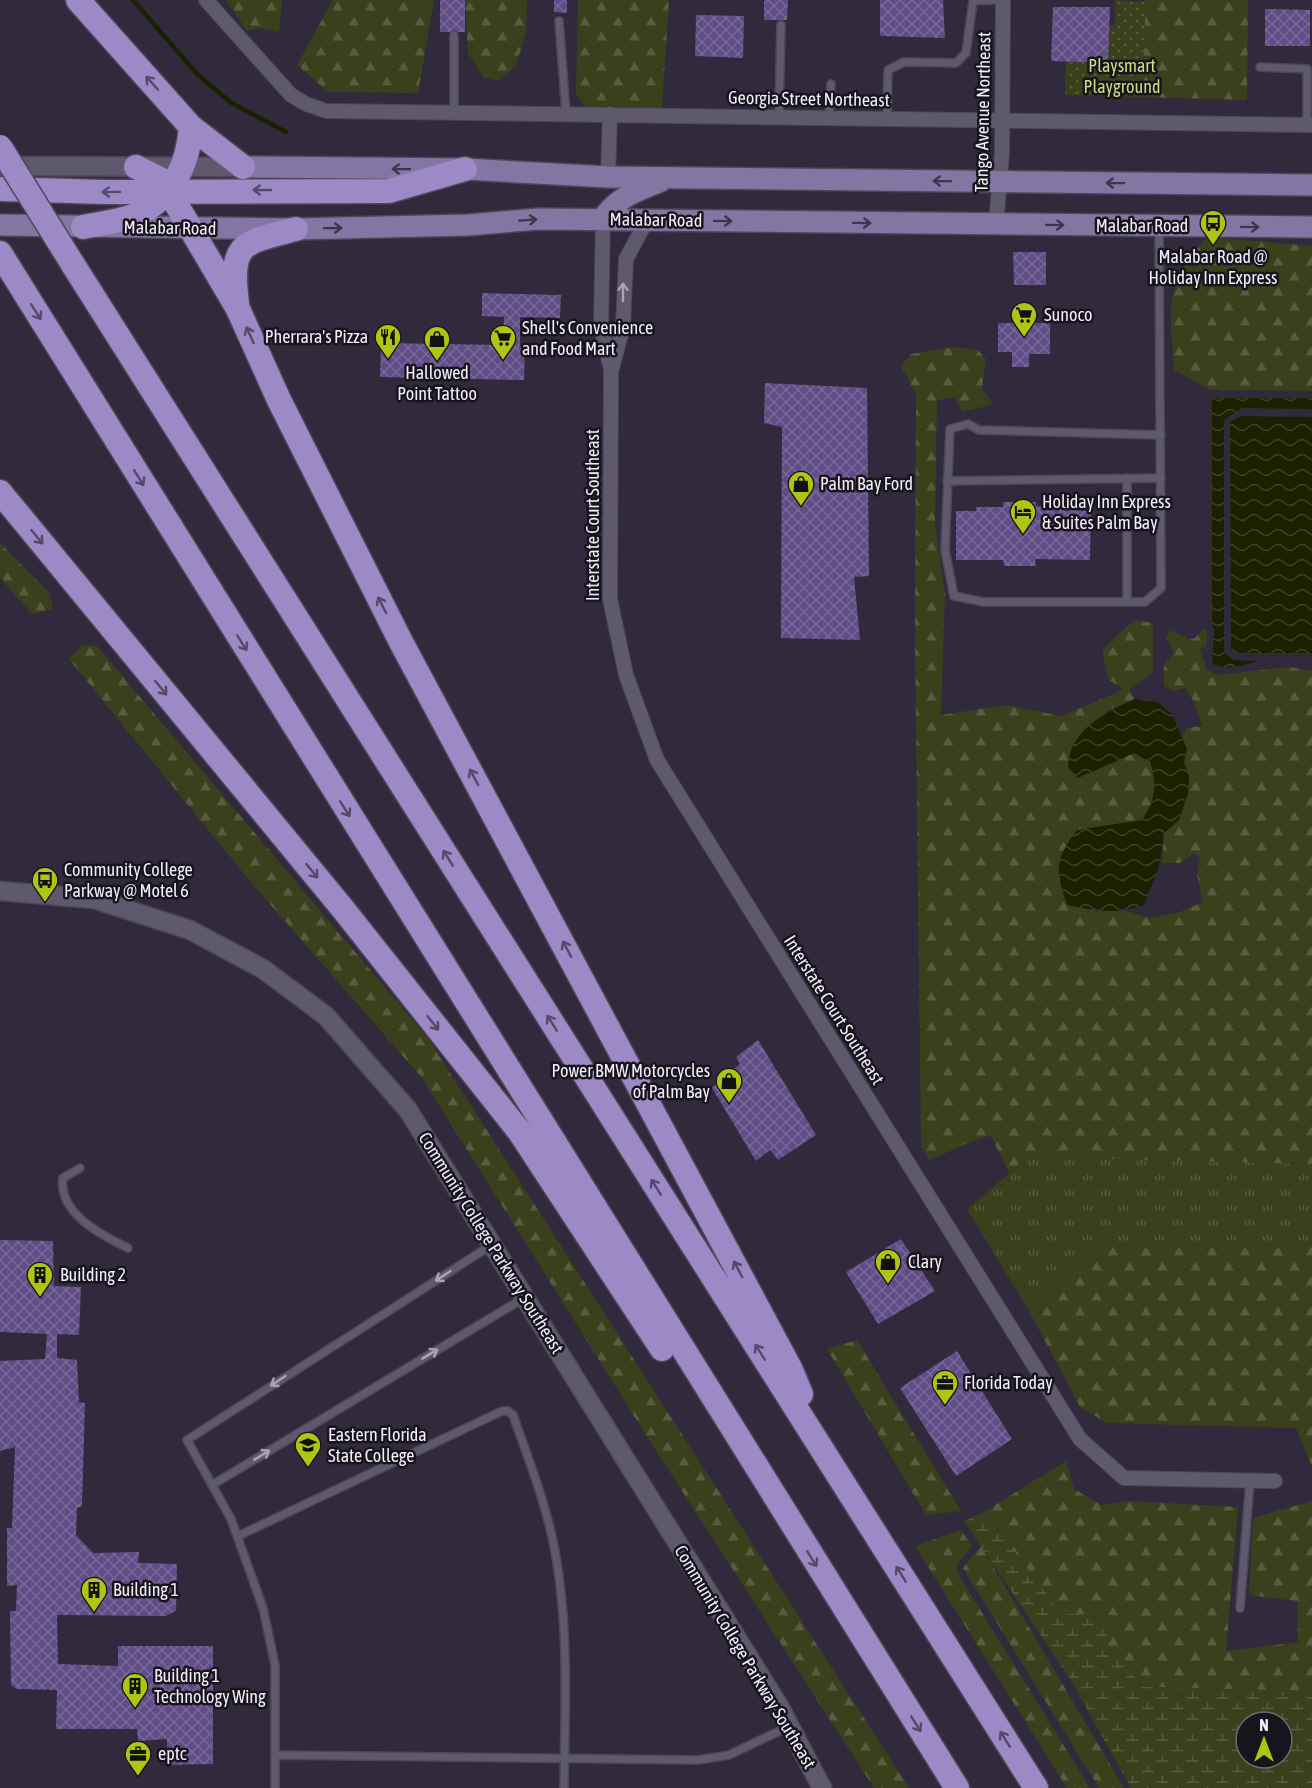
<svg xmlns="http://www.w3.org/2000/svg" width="1312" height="1788" font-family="'Asap Condensed',sans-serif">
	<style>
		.grass { fill: url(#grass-tufts) }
		.forest { fill: url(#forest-firs) }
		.wetland { fill: url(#wetland-marsh); fill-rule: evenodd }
		.park { fill: url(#park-dots) }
		.water { fill: url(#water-waves) }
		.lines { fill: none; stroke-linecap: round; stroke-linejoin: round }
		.stream { stroke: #1b2100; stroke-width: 4.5 }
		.building { fill: url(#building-cross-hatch) }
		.lane-casing { stroke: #4c4757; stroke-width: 10 }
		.street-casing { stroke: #4c4757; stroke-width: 16 }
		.secondary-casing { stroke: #4c4757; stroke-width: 21 }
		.primary-casing { stroke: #4c4757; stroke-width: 24 }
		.highway-casing { stroke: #4c4757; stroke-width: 27 }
		.lane { stroke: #5f596d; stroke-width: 7 }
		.street { stroke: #5f596d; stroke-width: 14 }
		.secondary { stroke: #5f596d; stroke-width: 18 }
		.primary { stroke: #8476a2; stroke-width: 21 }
		.highway { stroke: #9c89c6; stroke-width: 24 }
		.highway-bridge-casing { stroke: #4c4757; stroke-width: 27; stroke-linecap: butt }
		.highway-bridge { stroke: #9c89c6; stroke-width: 24 }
		.oneway { stroke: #534969 }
		.oneway2 { stroke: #3d364c }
		.oneway3 { stroke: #a8a4b4 }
		.labels { text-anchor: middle; stroke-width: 5; stroke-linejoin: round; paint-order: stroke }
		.park-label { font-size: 18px; fill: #cbdf7f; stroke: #17141d }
		.street-label { font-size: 18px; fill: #f2eefb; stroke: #17141d }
		.poi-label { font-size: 18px; fill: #f2eefb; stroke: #17141d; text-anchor: start }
	</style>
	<defs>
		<pattern id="grass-tufts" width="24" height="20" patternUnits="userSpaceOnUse" patternTransform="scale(1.5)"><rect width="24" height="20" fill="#39401b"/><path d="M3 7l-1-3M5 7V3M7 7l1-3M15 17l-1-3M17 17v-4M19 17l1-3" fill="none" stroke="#565c3d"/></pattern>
		<pattern id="forest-firs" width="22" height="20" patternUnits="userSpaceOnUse" patternTransform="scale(1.5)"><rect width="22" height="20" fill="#39401b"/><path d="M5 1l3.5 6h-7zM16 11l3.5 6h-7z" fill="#565c3d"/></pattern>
		<pattern id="wetland-marsh" width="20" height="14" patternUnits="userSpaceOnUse" patternTransform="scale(1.5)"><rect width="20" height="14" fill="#39401b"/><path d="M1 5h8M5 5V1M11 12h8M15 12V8" fill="none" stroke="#565c3d"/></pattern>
		<pattern id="park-dots" width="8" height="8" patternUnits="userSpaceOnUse" patternTransform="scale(1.5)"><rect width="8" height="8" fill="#39401b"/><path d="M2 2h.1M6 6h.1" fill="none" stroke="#565c3d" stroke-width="1.8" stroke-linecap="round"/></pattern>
		<pattern id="water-waves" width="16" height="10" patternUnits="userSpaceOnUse" patternTransform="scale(1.5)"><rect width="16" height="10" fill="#1b2100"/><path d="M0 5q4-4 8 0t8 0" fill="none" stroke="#3d4226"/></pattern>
		<pattern id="building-cross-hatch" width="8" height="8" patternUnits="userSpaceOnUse" patternTransform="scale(1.5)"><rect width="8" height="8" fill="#614d86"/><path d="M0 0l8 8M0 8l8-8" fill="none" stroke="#786798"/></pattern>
	</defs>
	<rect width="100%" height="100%" fill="#302a3c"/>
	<!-- grass -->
	<path class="grass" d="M1029 1157 1312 1164V1247H1094L1028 1309 967 1209Z"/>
	<!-- forest -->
	<path class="forest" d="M226 0H282L279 32 260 28 247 31Z
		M333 0H434L418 93 328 92 297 65Z
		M465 0H527L526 33 516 65 499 81 483 77 468 53Z
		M578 0H669L662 108 585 107 576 94Z
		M1145 0H1248L1247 100 1142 97Z
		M1207 237 1312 246V391L1211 390 1174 370C1170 306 1162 288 1207 237Z
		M953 347 978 350 986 359 982 389 994 404 962 412 955 397 937 401 935 523 945 595 941 715 1006 705 1061 716 1116 693 1123 688 1109 680 1102 651 1115 637 1135 620 1153 623V672L1129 690 1135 699 1107 711 1068 767 1108 764 1132 754 1150 761C1157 786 1157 798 1142 820L1077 830 1094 911H1127L1149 918 1180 912 1203 902 1197 874 1200 857 1194 853 1180 863H1162L1164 833 1179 820 1188 793 1189 776 1184 762 1187 749 1182 736 1188 728 1202 726 1194 702 1185 688 1174 691 1164 686V666L1174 652 1166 638 1170 630 1189 639 1195 638 1203 629 1207 631V645L1200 649 1207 670 1218 675 1288 667 1312 671V1164L1029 1157 1009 1173 991 1136C975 1137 947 1154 929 1160L921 1146 915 638 916 394 901 366 911 354Z
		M0 543 49 592 53 609 32 614 0 578Z
		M82 645 97 646 427 1037 909 1788H874L651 1443 422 1078 249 880 69 659Z
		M1094 1247H1312V1466L1296 1428 1107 1423 1080 1407 1028 1309Z
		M857 1340 961 1511 926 1515 827 1349Z
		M1066 1461 1074 1489 1101 1505 1129 1501 1238 1507 1226 1651 1298 1642 1297 1601 1249 1595 1253 1518 1312 1501V1691L1145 1687 1104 1647 1062 1614 984 1512Z
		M961 1530 972 1546 957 1565V1572L1090 1788H1067L915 1546Z
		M981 1546 1124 1788H1099L963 1568Z"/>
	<!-- wetland -->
	<path class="wetland" d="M984 1512 1062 1614 1112 1615 1104 1647 1145 1687 1312 1691V1788H1131L1070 1679 964 1521ZM1246 1722H1282V1758H1246Z"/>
	<!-- park -->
	<path class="park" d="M1115 0 1145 2 1142 97 1065 95 1066 62 1107 63 1109 25H1115Z"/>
	<!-- water -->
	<path class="water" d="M1212 398H1312V409L1241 408 1224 420V652L1233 660 1259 661C1244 665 1228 671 1213 664L1212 661 1214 631 1212 625Z
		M1241 416 1312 417V653H1236L1231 651 1230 422Z
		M1135 699 1157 702 1172 714 1187 749 1184 762 1189 776 1188 793 1179 820 1164 833 1159 867 1144 905C1118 915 1093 911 1067 905 1055 871 1055 858 1077 830L1142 820C1156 800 1157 784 1150 761L1132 754 1078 778 1068 767C1068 732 1106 711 1135 699Z"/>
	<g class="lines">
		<!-- stream -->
		<path class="stream" d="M133 0 198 75 230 102 286 132"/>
	</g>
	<!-- building -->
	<path class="building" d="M440 0H465V32H440Z
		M554 0H567V13L554 12Z
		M764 0H788L787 20H764Z
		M880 0H943L945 38 880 36Z
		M1053 7H1110L1108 63 1051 61Z
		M1265 9 1310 10V46H1265Z
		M696 15 744 16 743 58 695 56Z
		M1013 252H1046V285H1014Z
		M482 293 561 295 560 318 520 317V346H525L524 380 380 377 381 343 503 345 504 317 482 316Z
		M998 323H1050V354H1029V367H1012V352H998Z
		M765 383 867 388 869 576 854 577 860 640 781 638 782 427 764 423Z
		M1003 502H1036V506L1091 511 1090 560 1035 559 1036 566H1004L1003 560H956V511H977L976 507H1003Z
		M758 1040 816 1135 778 1160 770 1150 756 1161 712 1088 740 1064 736 1057Z
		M901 1239 935 1291 878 1324 846 1272Z
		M0 1240 53 1241 54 1286 81 1287 79 1335 57 1334V1358L77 1360 79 1402 85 1403 82 1506 77 1508 76 1535 93 1553 139 1552 138 1563 177 1564 176 1611 166 1616 57 1615 58 1664 118 1666V1646H213V1764L167 1765V1739L138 1741 137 1729H56L57 1690 17 1689 11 1685 10 1611H16L17 1585 7 1586V1528H12L15 1447 0 1451V1361L45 1359 47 1334 0 1332Z
		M957 1351 1012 1439 956 1476 900 1388Z"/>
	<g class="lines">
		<!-- lane casing -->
		<g class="lane-casing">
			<path id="lane" d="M559 21 566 113
				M454 35V112
				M1260 67 1307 69V124
				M779 116 781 25
				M829 117 831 84
				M887 118 888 70 904 62 956 63 966 53 973 1 993 0
				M1159 228C1160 348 1161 468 1161 588L1145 602H984L954 596 945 550 950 429 968 424 979 430 1161 435
				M1127 478V602
				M947 481 1161 478
				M80 1168 63 1178C58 1213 101 1235 128 1248
				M212 1485 524 1298
				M238 1536 502 1411H508L513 1415C527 1455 543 1496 552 1537 570 1618 565 1705 564 1788
				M1240 1608 1250 1481
				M275 1755 698 1760 729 1755 788 1727
				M275 1788V1665L263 1608 231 1519 187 1440 490 1246"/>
		</g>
		<!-- street casing -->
		<g class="street-casing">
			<path id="street" d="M206 0 291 95 306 104 326 111 1312 125
				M608 177 610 114
				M603 219 601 326 611 370 610 599 626 675 657 760 1080 1439 1124 1478 1275 1481
				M996 224 1002 154 1003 0
				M612 368 623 327 626 259 647 220"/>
		</g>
		<!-- secondary casing -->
		<g class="secondary-casing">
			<path id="secondary" d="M2 166 243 167
				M0 891 94 899 190 930 263 969 326 1016 408 1110 779 1706 822 1788"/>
		</g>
		<!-- primary casing -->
		<g class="primary-casing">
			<path id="primary" d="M243 167 465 169 608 177 1312 185
				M603 219C616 197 638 191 661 181
				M0 225 296 229 468 225 538 219 1312 227"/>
		</g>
		<!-- highway casing -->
		<g class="highway-casing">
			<path id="highway" d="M78 0 191 127 243 167
				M136 167 162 180 238 309 279 400 401 642 791 1370 801 1394
				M0 189 105 192 389 191 465 169
				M83 227C101 223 125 221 142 212 175 194 188 163 191 127
				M0 253 957 1788
				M72 263 1036 1788
				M237 303C229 241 243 243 296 229
				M0 492 343 909 519 1131 662 1349"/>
		</g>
		<!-- lane -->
		<use href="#lane" class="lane"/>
		<!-- street -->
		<use href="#street" class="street"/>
		<!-- secondary -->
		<use href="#secondary" class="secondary"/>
		<!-- primary -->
		<use href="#primary" class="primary"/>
		<!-- highway -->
		<use href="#highway" class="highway"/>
		<!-- highway-bridge casing -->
		<g class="highway-bridge-casing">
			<path id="highway-bridge" d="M0 147 72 263"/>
		</g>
		<!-- highway-bridge -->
		<use href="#highway-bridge" class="highway-bridge"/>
	</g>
	<!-- one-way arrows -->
	<defs><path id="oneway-shaft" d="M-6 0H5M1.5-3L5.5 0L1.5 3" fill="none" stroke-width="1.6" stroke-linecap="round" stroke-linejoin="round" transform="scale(1.5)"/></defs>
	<g class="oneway">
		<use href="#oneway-shaft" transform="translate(152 83) rotate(-132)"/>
		<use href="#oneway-shaft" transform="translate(262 190) rotate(180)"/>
		<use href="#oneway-shaft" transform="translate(111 192) rotate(179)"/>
		<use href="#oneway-shaft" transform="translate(36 312) rotate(58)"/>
		<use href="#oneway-shaft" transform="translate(250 335) rotate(-114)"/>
		<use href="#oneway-shaft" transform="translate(139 478) rotate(58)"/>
		<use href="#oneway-shaft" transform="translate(37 537) rotate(51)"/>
		<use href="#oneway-shaft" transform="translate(382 605) rotate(-117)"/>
		<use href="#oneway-shaft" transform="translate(242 643) rotate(58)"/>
		<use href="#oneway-shaft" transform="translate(161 688) rotate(51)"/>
		<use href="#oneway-shaft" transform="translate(474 777) rotate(-118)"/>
		<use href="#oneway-shaft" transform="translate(345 809) rotate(58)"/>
		<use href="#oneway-shaft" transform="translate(448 858) rotate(-122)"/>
		<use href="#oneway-shaft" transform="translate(312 871) rotate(51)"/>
		<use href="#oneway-shaft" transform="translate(567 949) rotate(-118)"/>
		<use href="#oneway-shaft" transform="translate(433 1023) rotate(52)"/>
		<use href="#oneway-shaft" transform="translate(552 1023) rotate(-122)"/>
		<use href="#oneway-shaft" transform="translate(656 1187) rotate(-122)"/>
		<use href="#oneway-shaft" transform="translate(738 1269) rotate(-118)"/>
		<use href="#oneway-shaft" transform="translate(760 1352) rotate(-122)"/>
		<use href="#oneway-shaft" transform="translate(812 1559) rotate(58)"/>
		<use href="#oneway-shaft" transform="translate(901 1574) rotate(-122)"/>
		<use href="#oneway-shaft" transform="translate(916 1724) rotate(58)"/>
		<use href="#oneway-shaft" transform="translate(1005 1739) rotate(-122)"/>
	</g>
	<g class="oneway2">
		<use href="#oneway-shaft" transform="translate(401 169) rotate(-179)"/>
		<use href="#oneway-shaft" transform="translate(942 181) rotate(-179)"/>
		<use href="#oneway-shaft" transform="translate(1115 183) rotate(-179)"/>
		<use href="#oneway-shaft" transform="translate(528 220) rotate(-4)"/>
		<use href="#oneway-shaft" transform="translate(723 221) rotate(1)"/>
		<use href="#oneway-shaft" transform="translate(862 223) rotate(1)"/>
		<use href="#oneway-shaft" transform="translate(1055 225) rotate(1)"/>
		<use href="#oneway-shaft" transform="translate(1250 227) rotate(1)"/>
		<use href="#oneway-shaft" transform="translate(333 228) rotate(-1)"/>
	</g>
	<g class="oneway3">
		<use href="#oneway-shaft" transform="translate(623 292) rotate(-90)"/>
		<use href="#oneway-shaft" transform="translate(443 1276) rotate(147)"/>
		<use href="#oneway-shaft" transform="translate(430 1354) rotate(-31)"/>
		<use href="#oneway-shaft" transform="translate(278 1381) rotate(147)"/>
		<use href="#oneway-shaft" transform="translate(262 1455) rotate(-31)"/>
	</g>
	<!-- icons -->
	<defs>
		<g id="bus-pin" transform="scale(1.35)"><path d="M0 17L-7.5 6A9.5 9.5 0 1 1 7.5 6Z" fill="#acc611" stroke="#17141d"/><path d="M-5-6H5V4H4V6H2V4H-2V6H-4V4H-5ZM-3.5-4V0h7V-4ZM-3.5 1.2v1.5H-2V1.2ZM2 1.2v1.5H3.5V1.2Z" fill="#111"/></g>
		<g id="supermarket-pin" transform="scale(1.35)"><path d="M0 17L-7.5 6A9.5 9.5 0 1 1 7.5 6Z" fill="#acc611" stroke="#17141d"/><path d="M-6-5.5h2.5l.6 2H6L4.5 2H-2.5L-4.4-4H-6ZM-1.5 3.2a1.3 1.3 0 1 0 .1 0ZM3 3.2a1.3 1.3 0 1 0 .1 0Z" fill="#111"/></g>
		<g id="restaurant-pin" transform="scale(1.35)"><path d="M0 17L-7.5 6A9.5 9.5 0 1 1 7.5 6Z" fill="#acc611" stroke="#17141d"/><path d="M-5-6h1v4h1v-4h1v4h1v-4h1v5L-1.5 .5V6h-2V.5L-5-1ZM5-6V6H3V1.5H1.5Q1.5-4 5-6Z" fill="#111"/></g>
		<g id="shop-pin" transform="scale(1.35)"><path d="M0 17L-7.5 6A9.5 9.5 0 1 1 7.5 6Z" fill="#acc611" stroke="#17141d"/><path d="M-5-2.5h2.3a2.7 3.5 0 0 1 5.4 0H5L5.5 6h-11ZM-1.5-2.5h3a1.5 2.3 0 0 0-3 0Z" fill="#111"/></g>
		<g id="hotel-pin" transform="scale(1.35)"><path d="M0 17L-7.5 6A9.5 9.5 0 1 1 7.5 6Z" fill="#acc611" stroke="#17141d"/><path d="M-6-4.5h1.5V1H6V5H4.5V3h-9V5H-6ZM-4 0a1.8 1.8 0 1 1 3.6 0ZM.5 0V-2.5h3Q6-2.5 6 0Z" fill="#111"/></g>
		<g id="building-pin" transform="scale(1.35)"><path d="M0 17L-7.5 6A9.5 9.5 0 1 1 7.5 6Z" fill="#acc611" stroke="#17141d"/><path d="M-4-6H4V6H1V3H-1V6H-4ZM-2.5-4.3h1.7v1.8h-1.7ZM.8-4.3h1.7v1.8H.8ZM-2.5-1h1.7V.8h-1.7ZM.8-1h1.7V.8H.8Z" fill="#111"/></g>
		<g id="office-pin" transform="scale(1.35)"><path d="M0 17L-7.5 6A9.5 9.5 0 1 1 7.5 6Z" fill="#acc611" stroke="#17141d"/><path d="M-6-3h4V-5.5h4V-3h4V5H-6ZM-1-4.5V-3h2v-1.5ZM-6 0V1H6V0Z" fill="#111"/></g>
		<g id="university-pin" transform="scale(1.35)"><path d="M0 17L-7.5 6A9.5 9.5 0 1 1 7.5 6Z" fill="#acc611" stroke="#17141d"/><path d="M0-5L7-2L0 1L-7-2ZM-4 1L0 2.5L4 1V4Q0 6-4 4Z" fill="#111"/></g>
	</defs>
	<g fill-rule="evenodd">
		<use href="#bus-pin" x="1213" y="223"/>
		<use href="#supermarket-pin" x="1024" y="315"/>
		<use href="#restaurant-pin" x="388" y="337"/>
		<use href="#supermarket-pin" x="503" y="338"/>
		<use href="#shop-pin" x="437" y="339"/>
		<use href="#shop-pin" x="801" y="484"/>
		<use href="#hotel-pin" x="1023" y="512"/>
		<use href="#bus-pin" x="45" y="880"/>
		<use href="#shop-pin" x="729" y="1081"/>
		<use href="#shop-pin" x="888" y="1262"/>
		<use href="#building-pin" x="40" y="1275"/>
		<use href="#office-pin" x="945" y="1383"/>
		<use href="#university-pin" x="308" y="1445"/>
		<use href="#building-pin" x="94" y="1590"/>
		<use href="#building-pin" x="135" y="1686"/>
		<use href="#office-pin" x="138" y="1754"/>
	</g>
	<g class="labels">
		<!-- park labels -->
		<g class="park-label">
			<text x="1122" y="72">Playsmart<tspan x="1122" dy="21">Playground</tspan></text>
		</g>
		<!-- street labels -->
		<g class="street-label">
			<text transform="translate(809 99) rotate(1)" y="6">Georgia Street Northeast</text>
			<text transform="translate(983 112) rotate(-89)" y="6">Tango Avenue Northeast</text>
			<text transform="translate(656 220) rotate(1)" y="6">Malabar Road</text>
			<text x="1142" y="232">Malabar Road</text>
			<text transform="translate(170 228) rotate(1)" y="6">Malabar Road</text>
			<text transform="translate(593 515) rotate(-90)" y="6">Interstate Court Southeast</text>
			<text transform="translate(834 1010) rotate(58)" y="6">Interstate Court Southeast</text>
			<text transform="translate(491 1243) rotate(58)" y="6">Community College Parkway Southeast</text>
			<text transform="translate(745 1657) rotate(59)" y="6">Community College Parkway Southeast</text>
		</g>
		<!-- poi labels -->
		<g class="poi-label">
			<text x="1213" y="263" text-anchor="middle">Malabar Road @<tspan x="1213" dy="21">Holiday Inn Express</tspan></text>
			<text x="1044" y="321">Sunoco</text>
			<text x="522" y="334">Shell's Convenience<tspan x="522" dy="21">and Food Mart</tspan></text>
			<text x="368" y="343" text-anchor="end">Pherrara's Pizza</text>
			<text x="437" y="379" text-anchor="middle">Hallowed<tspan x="437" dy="21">Point Tattoo</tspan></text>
			<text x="820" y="490">Palm Bay Ford</text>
			<text x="1042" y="508">Holiday Inn Express<tspan x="1042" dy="21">&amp; Suites Palm Bay</tspan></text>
			<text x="64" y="876">Community College<tspan x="64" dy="21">Parkway @ Motel 6</tspan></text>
			<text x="710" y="1077" text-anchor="end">Power BMW Motorcycles<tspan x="710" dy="21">of Palm Bay</tspan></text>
			<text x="908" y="1268">Clary</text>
			<text x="60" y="1281">Building 2</text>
			<text x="964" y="1389">Florida Today</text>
			<text x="328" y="1441">Eastern Florida<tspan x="328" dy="21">State College</tspan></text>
			<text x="113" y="1596">Building 1</text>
			<text x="154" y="1682">Building 1<tspan x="154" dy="21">Technology Wing</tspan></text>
			<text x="158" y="1760">eptc</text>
		</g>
	</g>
	<!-- north arrow -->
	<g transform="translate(1264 1740)"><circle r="28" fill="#17141d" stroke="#6f6b76" stroke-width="1.5"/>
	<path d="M0-4.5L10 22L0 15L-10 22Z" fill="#acc611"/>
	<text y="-9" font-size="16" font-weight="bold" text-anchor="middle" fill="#f2eefb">N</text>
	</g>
</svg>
